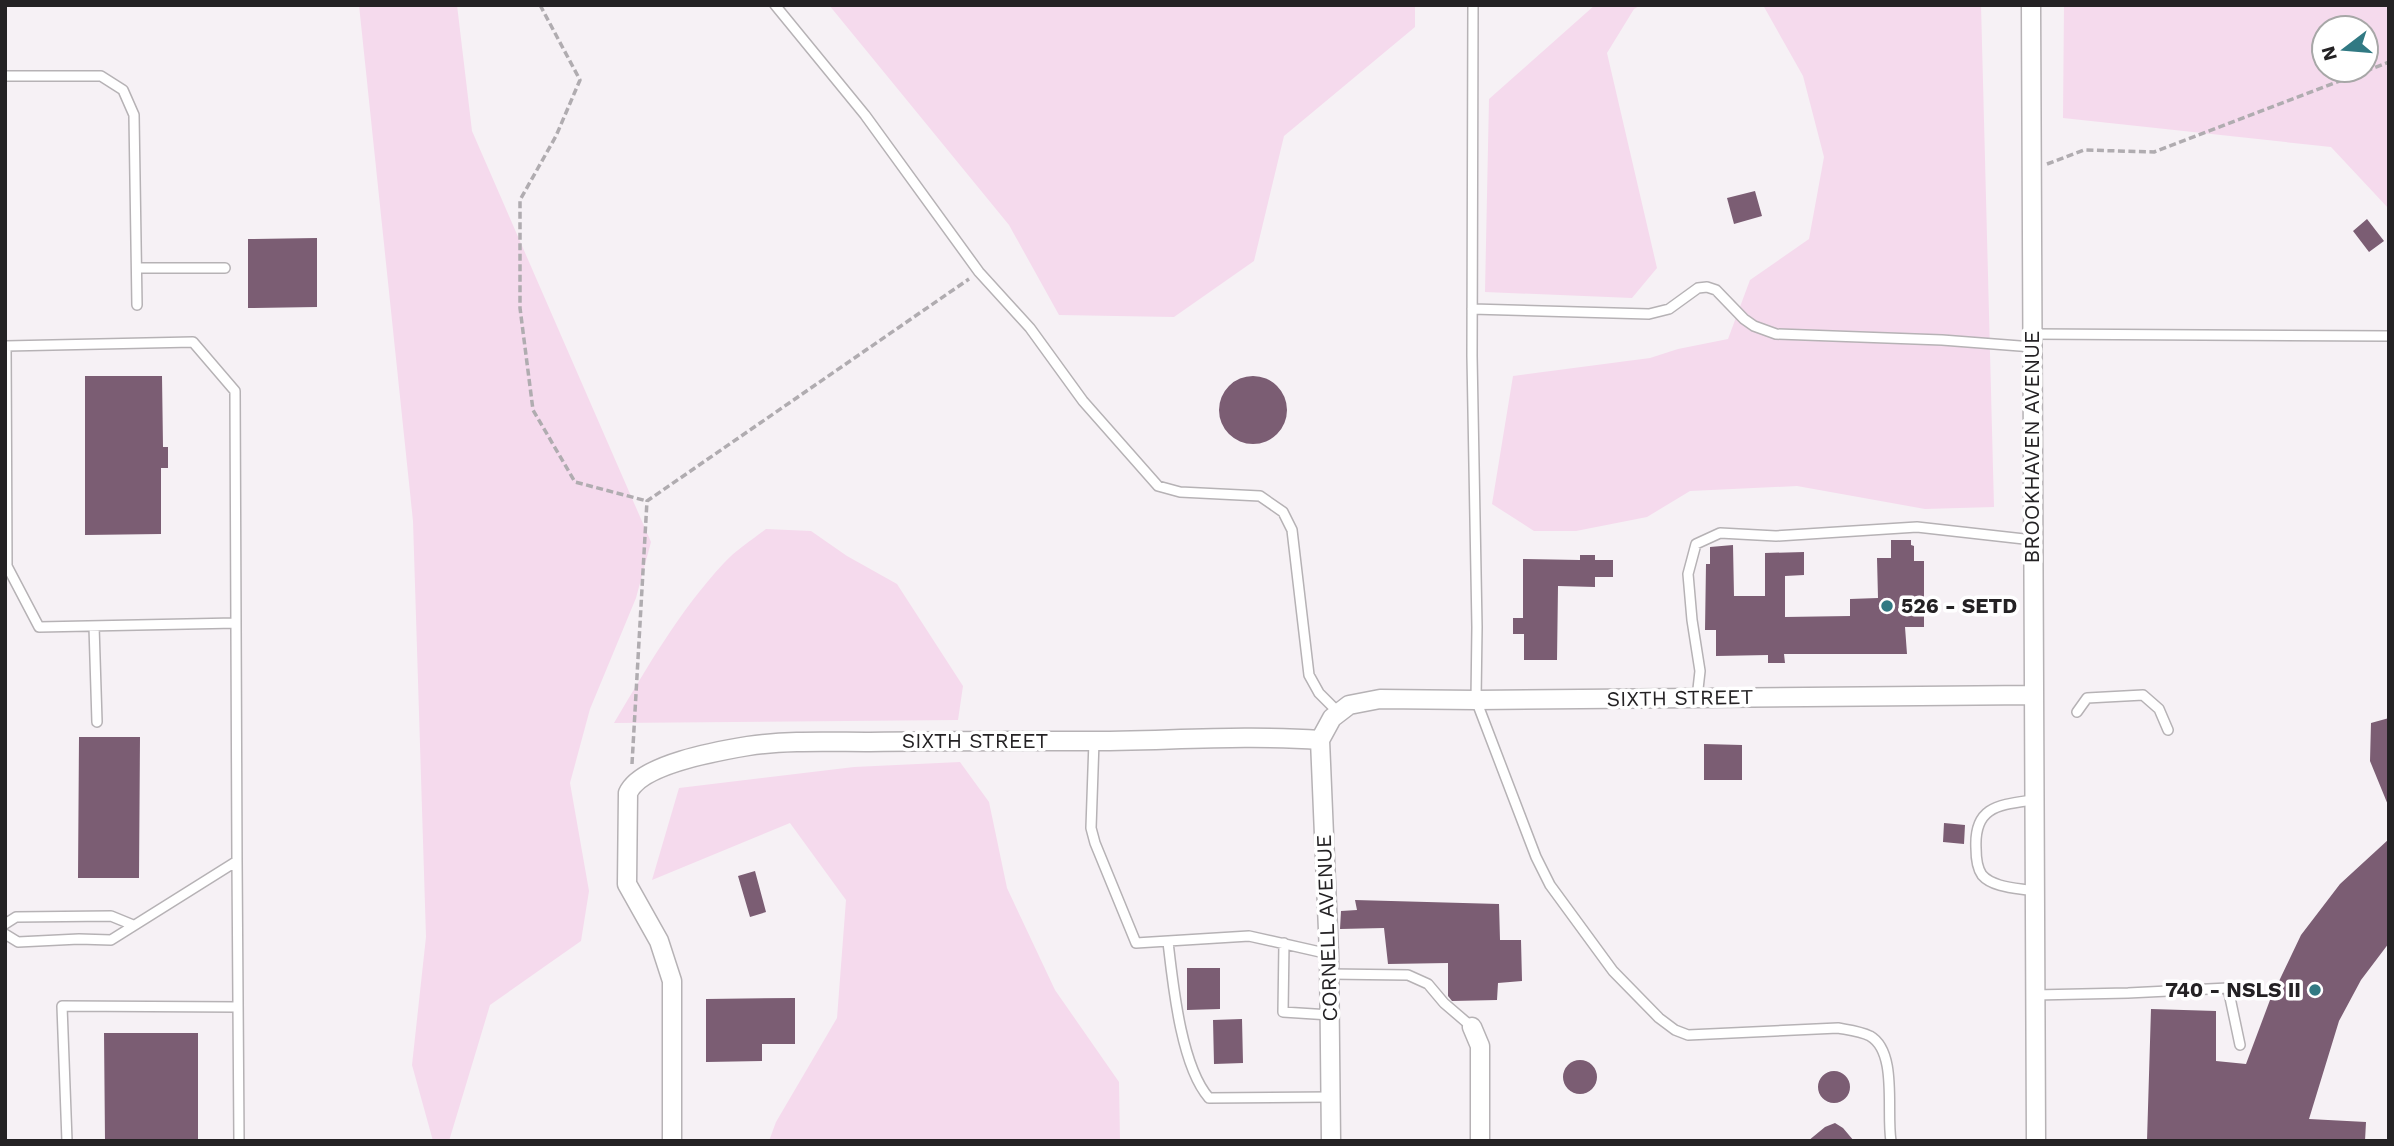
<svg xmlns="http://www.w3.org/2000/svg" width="2394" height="1146" font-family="'Work Sans',sans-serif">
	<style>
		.green { fill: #f5daed; fill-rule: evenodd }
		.building { fill: #7b5d73 }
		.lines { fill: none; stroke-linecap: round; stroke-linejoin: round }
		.service-casing { stroke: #b6b2b5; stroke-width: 12 }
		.minor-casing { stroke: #b6b2b5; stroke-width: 21 }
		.path { stroke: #b0acb0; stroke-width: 3.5; stroke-dasharray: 7 3.5; stroke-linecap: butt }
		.service { stroke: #fff; stroke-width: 9 }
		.minor { stroke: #fff; stroke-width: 18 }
		.poi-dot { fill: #317983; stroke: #fff; stroke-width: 2.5 }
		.labels { text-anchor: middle; stroke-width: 7; stroke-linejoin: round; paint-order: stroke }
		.street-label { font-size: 21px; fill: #242224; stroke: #fff }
		.poi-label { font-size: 21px; font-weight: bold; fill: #242224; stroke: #fff; text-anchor: start }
	</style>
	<rect width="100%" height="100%" fill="#f6f1f5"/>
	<!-- green -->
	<path class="green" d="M359 5H457L472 131 651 542 636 598 590 709 570 783 589 891 581 941 490 1005 449 1141H433L412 1065 426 937 413 521Z
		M829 5H1415V27L1284 136 1254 261 1174 317 1059 315 1009 225Z
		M1595 5H1641L1634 9 1607 53 1657 268 1632 298 1485 292 1489 99Z
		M1763 5H1981L1994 507 1925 509 1797 486 1690 491 1647 517 1576 531H1534L1492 504 1513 376 1650 358 1678 349 1728 339 1750 280 1809 239 1824 157 1803 76Z
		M2064 5H2389V209L2331 147 2063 118ZM2324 28H2366V70H2324Z
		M766 529 811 531 847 556 897 584 963 686 958 720 614 723C647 668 679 611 724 563 736 550 752 540 766 529Z
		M960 762 989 802 1007 888 1055 990 1119 1082 1120 1141H769L776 1122 837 1018 846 900 790 823 652 880 679 788 854 767Z"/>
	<!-- building -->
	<path class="building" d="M1755 191 1762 216 1734 224 1727 198Z
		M2367 219 2384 241 2369 252 2353 231Z
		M317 238V307L248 308V239Z
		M85 376H162L163 447H168V468H161V534L85 535Z
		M1219 410a34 34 0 1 1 68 0a34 34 0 1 1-68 0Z
		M1891 540H1911V545L1914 546V561H1924V627H1905L1907 654H1784L1785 663H1768V655L1716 656V630H1705L1706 564H1710V547L1733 545 1734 596H1765V553L1804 552V575L1785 576V617L1850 616V599L1878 598 1877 558H1891Z
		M1580 555H1595V560H1613V577H1595V587L1558 586 1557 660H1524V634H1513V618H1523V559L1580 560Z
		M2389 718V805H2388L2370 761 2371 723Z
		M79 737H140L139 878H78Z
		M1704 744 1742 745V780H1704Z
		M1944 823 1965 825 1964 844 1943 842Z
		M2389 839V943L2361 980 2339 1021 2309 1119 2366 1122 2365 1141H2147L2151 1009 2216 1011V1061L2246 1064 2270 1000 2301 935 2340 884Z
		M755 871 766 912 750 917 738 876Z
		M1355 900 1499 904 1500 940H1521L1522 981 1498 983 1497 1000 1452 1001 1448 996V963L1388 964 1384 928 1340 929 1341 911 1357 910Z
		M1187 968H1220V1009L1187 1010Z
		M795 998V1044H762V1061L706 1062V999Z
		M1242 1019 1243 1063 1214 1064 1213 1020Z
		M104 1033H198V1141H105Z
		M1563 1077a17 17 0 1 1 34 0a17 17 0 1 1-34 0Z
		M1818 1087a16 16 0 1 1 32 0a16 16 0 1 1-32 0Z
		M1835 1123 1843 1128 1854 1141H1808L1825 1127Z"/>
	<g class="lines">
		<!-- service casing -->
		<g class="service-casing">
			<path id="service" d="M775 5 865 115 979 272 1030 328 1083 401 1158 486 1180 492 1260 496 1283 512 1292 530 1309 675 1319 693 1339 713
				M1473 5 1472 356 1477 627 1476 700 1536 857 1550 885 1613 971 1659 1018 1675 1030 1688 1035 1838 1028C1849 1030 1860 1031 1870 1036 1898 1052 1886 1112 1891 1141
				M5 76H101L123 90 134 115 137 305
				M137 268H225
				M1472 309 1649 314 1669 309 1698 288 1707 287 1716 290 1744 319 1754 326 1776 334 1942 340 2033 347
				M2032 334 2389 336
				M94 626 97 722
				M1697 698 1700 671 1692 620 1688 574 1696 544 1720 533 1776 536 1917 527 2033 540
				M2077 712 2087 698 2143 695 2159 709 2168 730
				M1094 741 1091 828 1095 843 1136 943 1249 936 1329 954
				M2033 800C1999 805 1974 806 1976 848 1976 857 1977 868 1982 875 1993 888 2019 888 2034 891
				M237 861 239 1141
				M5 924 16 917 111 916 133 925
				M5 934 18 942 79 939 111 940 237 861 235 391 193 342 6 346 7 566 39 627 236 623
				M1168 942C1173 985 1181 1066 1209 1098L1331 1097
				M1284 943 1283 1012 1330 1015
				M1329 974 1408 975 1428 984 1444 1003 1472 1027
				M2035 995 2128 993 2228 988 2240 1045
				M67 1141 62 1006 238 1007"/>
		</g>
		<!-- minor casing -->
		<g class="minor-casing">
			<path id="minor" d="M2031 5 2036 1141
				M1472 1027 1480 1046V1141
				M672 1141V981L659 941 627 884 628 793C641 764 718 751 748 746 788 740 830 742 870 742 937 741 1004 741 1071 741 1154 742 1238 734 1320 740
				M1331 1141 1329 954 1320 740 1332 718 1349 705 1380 699 1476 700 2033 695"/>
		</g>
		<!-- path -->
		<path class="path" d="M540 5 580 80 556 136 520 200V308L533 410 575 482 647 501
			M2047 164 2084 150 2154 152 2389 62
			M632 764 647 501 969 279"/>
		<!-- service -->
		<use href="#service" class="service"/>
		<!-- minor -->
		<use href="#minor" class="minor"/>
	</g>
	<!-- markers -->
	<g class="poi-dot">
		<circle cx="1887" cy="606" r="7"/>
		<circle cx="2315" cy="990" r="7"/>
	</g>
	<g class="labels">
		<!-- street labels -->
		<g class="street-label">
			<text transform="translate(2032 447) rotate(-90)" y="7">BROOKHAVEN AVENUE</text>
			<text transform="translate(1680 698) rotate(-1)" y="7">SIXTH STREET</text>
			<text x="975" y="748">SIXTH STREET</text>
			<text transform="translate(1327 928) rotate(-92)" y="7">CORNELL AVENUE</text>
		</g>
		<!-- poi labels -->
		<g class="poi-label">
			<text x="1901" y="613">526 - SETD</text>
			<text x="2301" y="997" text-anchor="end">740 - NSLS II</text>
		</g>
	</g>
	<!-- border -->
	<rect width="2394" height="1146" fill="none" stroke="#242224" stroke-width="14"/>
	<!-- north arrow -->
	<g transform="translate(2345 49) rotate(254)"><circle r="33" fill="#ffffff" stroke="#a7a7a7" stroke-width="2"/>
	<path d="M0-5L12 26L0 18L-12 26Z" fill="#317983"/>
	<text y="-10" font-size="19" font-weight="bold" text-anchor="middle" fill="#242224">N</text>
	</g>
</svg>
